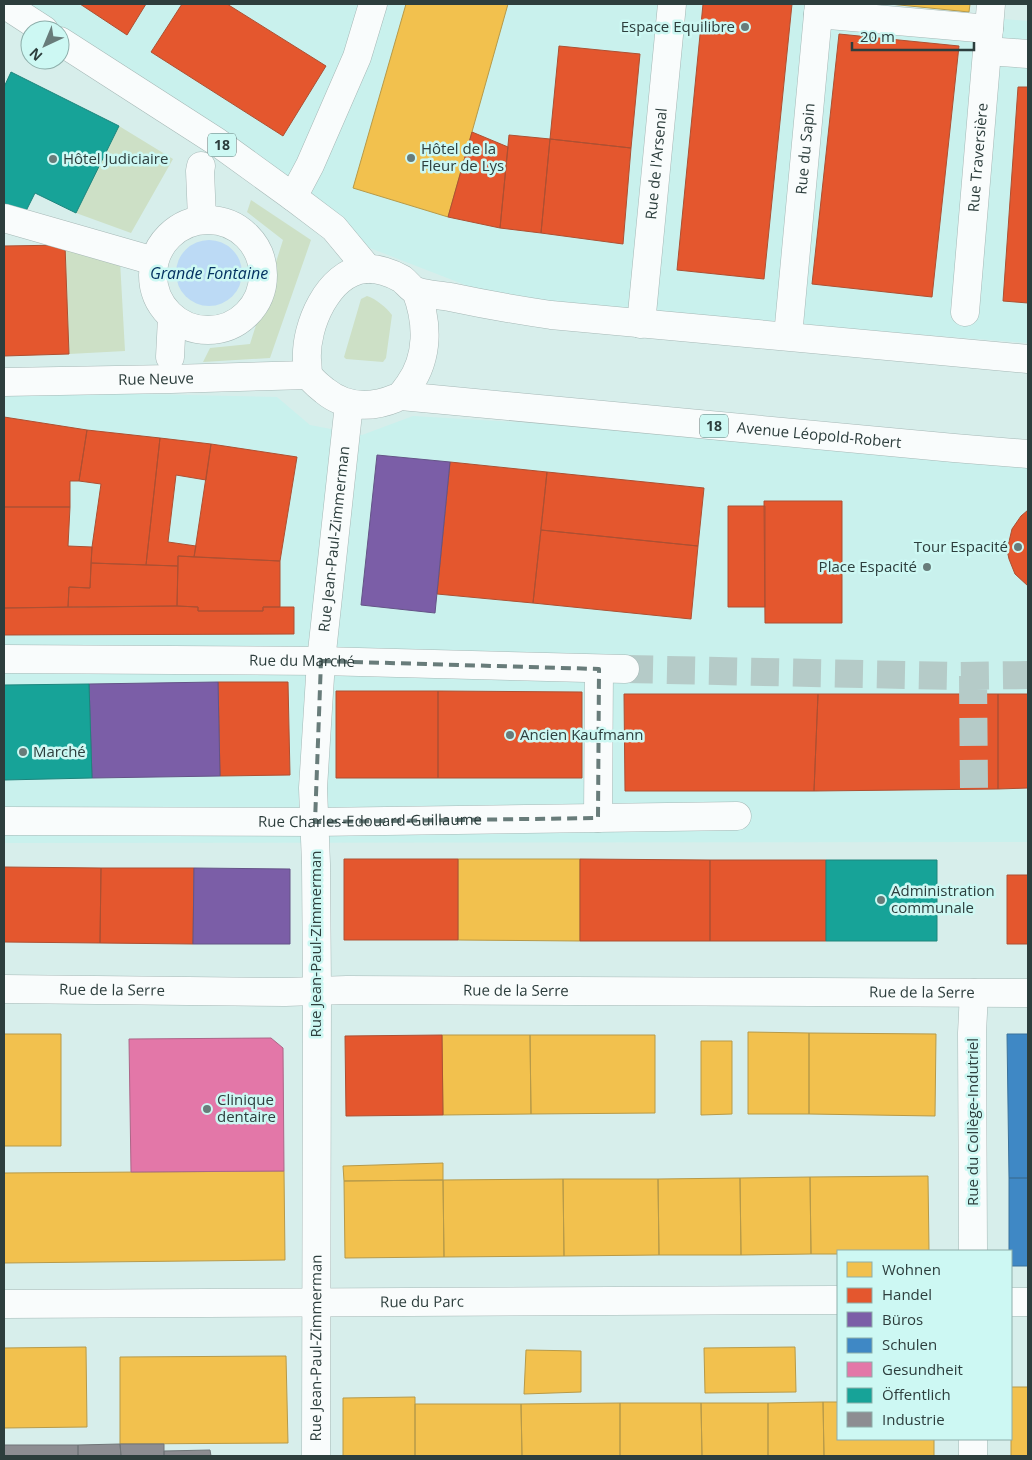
<svg xmlns="http://www.w3.org/2000/svg" width="1032" height="1460" font-family="'Open Sans',sans-serif">
	<style>
		.built { fill: #c9f1ed }
		.green { fill: #cde0c6 }
		.water { fill: #bcdaf5 }
		.homes { fill: #f2c14e; stroke: #b79a49 }
		.shops { fill: #e4572e; stroke: #ad5032 }
		.offices { fill: #7b5ea7; stroke: #645487 }
		.schools { fill: #3f88c5; stroke: #3a729c }
		.health { fill: #e377a8; stroke: #ac6688 }
		.public { fill: #17a398; stroke: #1e857d }
		.industry { fill: #8d8d92; stroke: #707578 }
		.lines { fill: none; stroke-linecap: round; stroke-linejoin: round }
		.minor-tunnel { stroke: #b5cbc8; stroke-width: 28; stroke-dasharray: 28 14; stroke-linecap: butt }
		.minor-casing { stroke: #a6b8b6; stroke-width: 29 }
		.major-casing { stroke: #a6b8b6; stroke-width: 29 }
		.minor { stroke: #f9fcfc; stroke-width: 28 }
		.major { stroke: #f9fcfc; stroke-width: 28 }
		.marked { fill: none; stroke: #687c7a; stroke-width: 4; stroke-dasharray: 10 6; stroke-linejoin: round }
		.poi-dot { fill: #687c7a; stroke: #cdf8f3; stroke-width: 2 }
		.labels { text-anchor: middle; stroke-width: 5; stroke-linejoin: round; paint-order: stroke }
		.shield { fill: #cdf8f3; stroke: #5d7674; stroke-width: 1 }
		.shield-label { font-size: 14px; font-weight: bold; fill: #2d3e3d }
		.poi-label { font-size: 15px; fill: #2d3e3d; stroke: #cdf8f3; text-anchor: start }
		.street-label { font-size: 15px; fill: #2d3e3d; stroke: #cdf8f3 }
		.water-label { font-size: 16px; font-style: italic; fill: #043362; stroke: #cdf8f3 }
	</style>
	<rect width="100%" height="100%" fill="#d7eeeb"/>
	<!-- built -->
	<path class="built" d="M28 4H832L1028 21V343L509 302 357 243 285 180Z
		M4 391 277 397 310 425 362 435 413 416 1028 452V842L4 843Z"/>
	<!-- green -->
	<path class="green" d="M119 126 173 159 131 233 76 213Z
		M251 200 311 240 270 358 203 362 210 348 250 344 283 240 247 212Z
		M65 245 120 261 125 351 69 354Z
		M367 296C376 299 386 307 392 315L386 358 383 362 346 359 344 357 361 299Z"/>
	<!-- water -->
	<path class="water" d="M176 273a33 33 0 1 1 66 0a33 33 0 1 1-66 0Z"/>
	<!-- homes -->
	<path class="homes" d="M406 4H508L448 217 353 188Z
		M890 4H970L969 12Z
		M458 859H580V941L458 940Z
		M748 1032 809 1033V1114H748Z
		M809 1033 936 1034 935 1116 809 1114Z
		M4 1034H61V1146H4Z
		M442 1035H530L531 1114 443 1115Z
		M530 1035H655V1113L531 1114Z
		M701 1041H732V1114L701 1115Z
		M443 1163V1180L344 1181 343 1166Z
		M284 1171 285 1260 4 1263V1173Z
		M928 1176 929 1251H838V1254H811L810 1177Z
		M810 1177 811 1254 741 1255 740 1178Z
		M740 1178 741 1255H659L658 1179Z
		M563 1179H658L659 1255 564 1256Z
		M563 1179 564 1256 444 1257 443 1180Z
		M443 1180 444 1257 345 1258 344 1181Z
		M86 1347 87 1427 4 1428V1348Z
		M795 1347 796 1392 705 1393 704 1348Z
		M526 1350 581 1351V1392L524 1394Z
		M286 1356 288 1443 120 1444V1357Z
		M1011 1387H1028V1456H1011Z
		M415 1397V1456H343V1398Z
		M823 1402H838V1439H934V1456H824Z
		M823 1402 824 1456H768V1403Z
		M620 1403V1456H522L521 1404Z
		M620 1403H701L702 1456H620Z
		M701 1403H768V1456H702Z
		M415 1404H521L522 1456H415Z"/>
	<!-- shops -->
	<path class="shops" d="M80 4H146L127 35Z
		M182 4H227L326 66 283 136 151 52Z
		M703 4H792L764 279 677 270Z
		M839 34 959 46 932 297 812 284Z
		M559 46 640 54 631 148 550 139Z
		M1018 87H1028V303L1003 301Z
		M472 132 508 147 500 228 448 217Z
		M509 135 550 139 541 233 500 228Z
		M550 139 631 148 623 244 541 233Z
		M65 245 69 354 4 356V246Z
		M4 417 87 430 79 481H70V507H4Z
		M87 430 160 438 146 565 91 563 92 547 101 484 79 481Z
		M160 438 211 444 206 480 176 475 168 542 196 546 194 557 178 556V566L146 565Z
		M211 444 297 457 280 561 194 557Z
		M450 462 547 472 533 603 437 594Z
		M547 472 704 488 698 546 541 530Z
		M764 501H842V623H765Z
		M728 506H765V607H728Z
		M4 507H70L68 546 92 547 90 588 69 587 68 607 4 608Z
		M1028 510V586L1015 574 1009 559 1007 550 1012 529 1021 516Z
		M541 530 698 546 691 619 533 603Z
		M178 556 280 561V607H263V611H198V607L177 606Z
		M91 563 178 566 177 606 68 607 69 587 90 588Z
		M177 606 198 607V611H263V607H294V634L4 635V608Z
		M218 682H288L290 775 220 776Z
		M336 691H438V778H336Z
		M438 691 582 692V778H438Z
		M624 694H818L814 791H625Z
		M818 694H998V789L814 791Z
		M998 694H1028V788L998 789Z
		M344 859H458V940H344Z
		M580 859 710 860V941H580Z
		M710 860H826V941H710Z
		M4 867 101 868 100 943 4 942Z
		M101 868H194L193 944 100 943Z
		M1007 875H1028V944H1007Z
		M442 1035 443 1115 346 1116 345 1036Z"/>
	<!-- offices -->
	<path class="offices" d="M377 455 450 462 435 613 361 605Z
		M218 682 220 776 92 778 89 684Z
		M194 868 290 869V944H193Z"/>
	<!-- schools -->
	<path class="schools" d="M1007 1034H1028V1178H1009Z
		M1009 1178H1028V1266H1011V1251H1009Z"/>
	<!-- health -->
	<path class="health" d="M271 1038 283 1048 284 1171 131 1172 129 1039Z"/>
	<!-- public -->
	<path class="public" d="M11 72 119 126 76 213 35 193 25 213 4 203V87Z
		M89 684 92 778 4 780V685Z
		M826 860H937V941H826Z"/>
	<!-- industry -->
	<path class="industry" d="M120 1444 121 1456H78V1445Z
		M120 1444H164V1456H121Z
		M4 1445H78V1456H4Z
		M210 1450 211 1456H164V1451Z"/>
	<g class="lines">
		<!-- minor-tunnel -->
		<path class="minor-tunnel" d="M625 669 953 676 1028 675
			M973 676 974 789"/>
		<!-- minor casing -->
		<g class="minor-casing">
			<g id="minor">
				<path d="M818 14 989 29"/>
				<path d="M987 51 1028 54"/>
				<path d="M201 166 200 171 202 219"/>
				<path d="M293 197 310 165 357 57 373 4"/>
				<path d="M4 218 154 261"/>
				<circle cx="208" cy="275" r="55"/>
				<path id="s1" d="M965 312 991 4"/>
				<path id="s2" d="M641 324 672 4"/>
				<path id="s3" d="M788 336 819 4"/>
				<path d="M170 357 172 318"/>
				<path id="s4" d="M4 659 321 661 625 669"/>
				<path d="M598 818 599 669"/>
				<path id="s5" d="M4 821 315 822 737 816"/>
				<path id="s6" d="M4 989 285 992 347 990 1028 993"/>
				<path d="M973 1251 972 1033 974 993"/>
				<path d="M1011 1302H1028"/>
				<path id="s7" d="M4 1304 838 1300"/>
				<path id="s8" d="M316 1456 317 991 316 864 313 788 321 661 349 404"/>
				<path d="M973 1456V1439"/>
			</g>
		</g>
		<!-- major casing -->
		<g class="major-casing">
			<g id="major">
				<path d="M4 4 44 30"/>
				<path d="M60 41 217 142 293 197 334 228 368 269"/>
				<path d="M416 291C428 322 429 357 409 385 405 390 402 396 396 398 372 408 346 408 325 391 320 387 312 381 309 375 307 372 308 365 307 360 305 326 328 273 365 269 377 268 392 273 402 279 407 283 411 289 416 291 426 295 439 295 450 297 483 304 517 310 551 315L1028 359"/>
				<path id="s9" d="M4 382 171 379 308 375"/>
				<path id="s10" d="M401 396 954 448 1028 454"/>
			</g>
		</g>
		<!-- minor -->
		<use href="#minor" class="minor"/>
		<!-- major -->
		<use href="#major" class="major"/>
	</g>
	<!-- marked area -->
	<path class="marked" d="M321 661 599 669 598 818 315 822Z"/>
	<!-- markers -->
	<g class="poi-dot">
		<circle cx="745" cy="27" r="5"/>
		<circle cx="411" cy="158" r="5"/>
		<circle cx="53" cy="159" r="5"/>
		<circle cx="1018" cy="547" r="5"/>
		<circle cx="927" cy="567" r="5"/>
		<circle cx="510" cy="735" r="5"/>
		<circle cx="23" cy="752" r="5"/>
		<circle cx="881" cy="900" r="5"/>
		<circle cx="207" cy="1109" r="5"/>
	</g>
	<g class="labels">
		<!-- shield labels -->
		<g class="shield">
			<rect x="208" y="133.5" width="28" height="23" rx="4"/>
			<rect x="700" y="414.5" width="28" height="23" rx="4"/>
		</g>
		<g class="shield-label">
			<text x="222" y="150">18</text>
			<text x="714" y="431">18</text>
		</g>
		<!-- poi labels -->
		<g class="poi-label">
			<text x="735" y="32" text-anchor="end">Espace Equilibre</text>
			<text x="421" y="154">Hôtel de la<tspan x="421" dy="17">Fleur de Lys</tspan></text>
			<text x="63" y="164">Hôtel Judiciaire</text>
			<text x="1008" y="552" text-anchor="end">Tour Espacité</text>
			<text x="917" y="572" text-anchor="end">Place Espacité</text>
			<text x="520" y="740">Ancien Kaufmann</text>
			<text x="33" y="757">Marché</text>
			<text x="891" y="896">Administration<tspan x="891" dy="17">communale</tspan></text>
			<text x="217" y="1105">Clinique<tspan x="217" dy="17">dentaire</tspan></text>
		</g>
		<!-- street labels -->
		<g class="street-label">
			<text dy="5" stroke="none"><textPath href="#s3" startOffset="188">Rue du Sapin</textPath></text>
			<text dy="5" stroke="none"><textPath href="#s1" startOffset="155">Rue Traversière</textPath></text>
			<text dy="5" stroke="none"><textPath href="#s2" startOffset="161">Rue de l'Arsenal</textPath></text>
			<text dy="5" stroke="none"><textPath href="#s9" startOffset="152">Rue Neuve</textPath></text>
			<text dy="5" stroke="none"><textPath href="#s10" startOffset="420">Avenue Léopold-Robert</textPath></text>
			<text dy="5" stroke="none"><textPath href="#s8" startOffset="918">Rue Jean-Paul-Zimmerman</textPath></text>
			<text dy="5" stroke="none"><textPath href="#s4" startOffset="298">Rue du Marché</textPath></text>
			<text dy="5" stroke="none"><textPath href="#s5" startOffset="366">Rue Charles-Edouard-Guillaume</textPath></text>
			<text transform="translate(316 944) rotate(-90)" y="5">Rue Jean-Paul-Zimmerman</text>
			<text dy="5" stroke="none"><textPath href="#s6" startOffset="108">Rue de la Serre</textPath></text>
			<text dy="5" stroke="none"><textPath href="#s6" startOffset="512">Rue de la Serre</textPath></text>
			<text dy="5" stroke="none"><textPath href="#s6" startOffset="918">Rue de la Serre</textPath></text>
			<text transform="translate(973 1122) rotate(-90)" y="5">Rue du Collège-Indutriel</text>
			<text dy="5" stroke="none"><textPath href="#s7" startOffset="418">Rue du Parc</textPath></text>
			<text dy="5" stroke="none"><textPath href="#s8" startOffset="108">Rue Jean-Paul-Zimmerman</textPath></text>
		</g>
		<!-- water labels -->
		<g class="water-label">
			<text x="209" y="279">Grande Fontaine</text>
		</g>
	</g>
	<!-- border -->
	<rect width="1032" height="1460" fill="none" stroke="#2d3e3d" stroke-width="10"/>
	<!-- legend -->
	<rect x="837" y="1250" width="175" height="190" fill="#cdf8f3" stroke="#8daeaa"/>
	<rect x="847" y="1262" width="25" height="15" fill="#f2c14e" stroke="#8daeaa"/>
	<text x="882" y="1275" font-size="15" fill="#2d3e3d">Wohnen</text>
	<rect x="847" y="1288" width="25" height="15" fill="#e4572e" stroke="#8daeaa"/>
	<text x="882" y="1300" font-size="15" fill="#2d3e3d">Handel</text>
	<rect x="847" y="1312" width="25" height="15" fill="#7b5ea7" stroke="#8daeaa"/>
	<text x="882" y="1325" font-size="15" fill="#2d3e3d">Büros</text>
	<rect x="847" y="1338" width="25" height="15" fill="#3f88c5" stroke="#8daeaa"/>
	<text x="882" y="1350" font-size="15" fill="#2d3e3d">Schulen</text>
	<rect x="847" y="1362" width="25" height="15" fill="#e377a8" stroke="#8daeaa"/>
	<text x="882" y="1375" font-size="15" fill="#2d3e3d">Gesundheit</text>
	<rect x="847" y="1388" width="25" height="15" fill="#17a398" stroke="#8daeaa"/>
	<text x="882" y="1400" font-size="15" fill="#2d3e3d">Öffentlich</text>
	<rect x="847" y="1412" width="25" height="15" fill="#8d8d92" stroke="#8daeaa"/>
	<text x="882" y="1425" font-size="15" fill="#2d3e3d">Industrie</text>
	<!-- north arrow -->
	<g transform="translate(45 45) rotate(224)"><circle r="24" fill="#cdf8f3" stroke="#8daeaa"/>
	<path d="M0-4L9 19L0 12L-9 19Z" fill="#687c7a"/>
	<text y="-8" font-size="14" font-weight="bold" text-anchor="middle" fill="#2d3e3d">N</text>
	</g>
	<!-- scale -->
	<path d="M852 42v8h122v-8" fill="none" stroke="#2d3e3d" stroke-width="2.5"/>
	<text x="860" y="42" font-size="15" fill="#2d3e3d" stroke="#cdf8f3" stroke-width="4" paint-order="stroke">20 m</text>
</svg>
